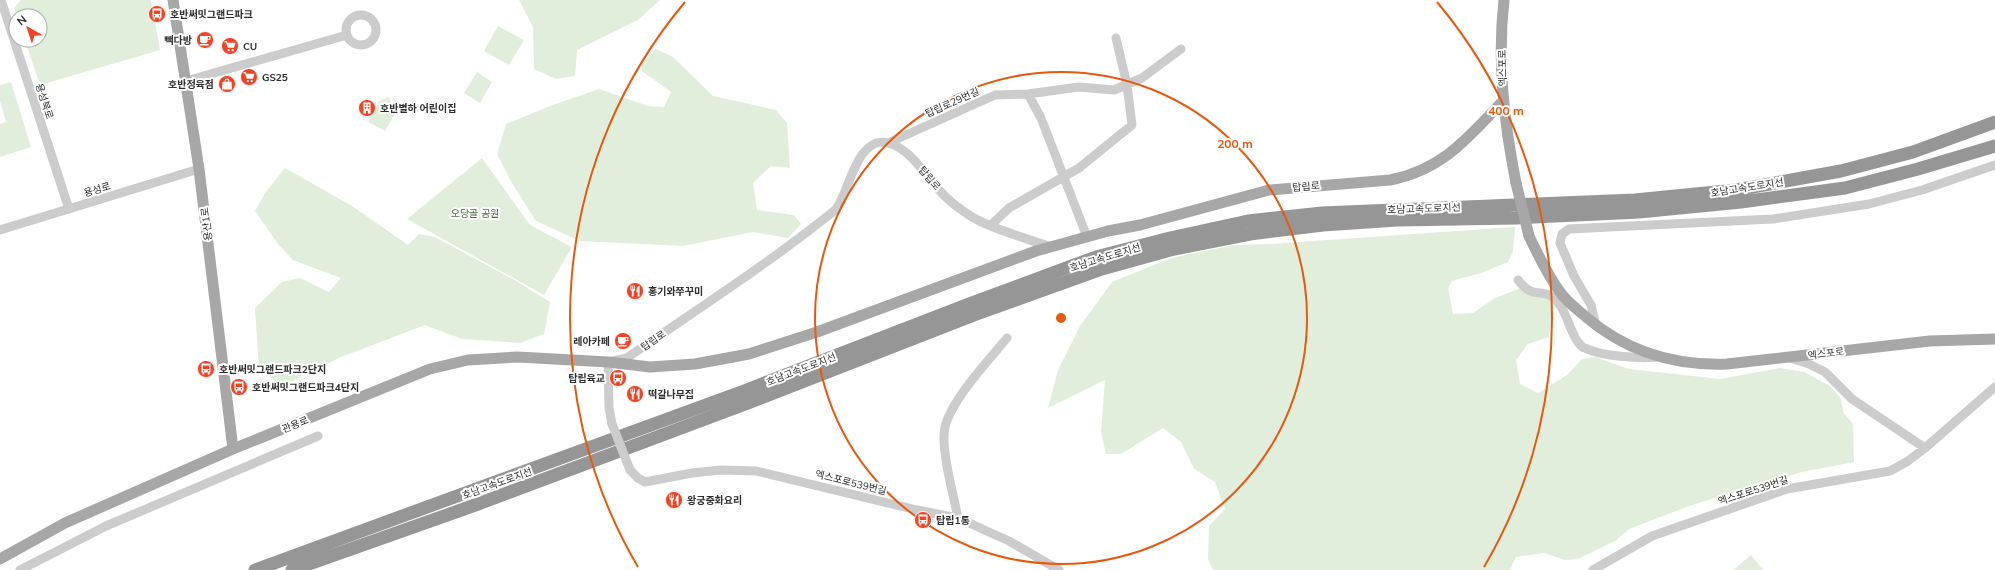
<svg xmlns="http://www.w3.org/2000/svg" width="1995" height="570" font-family="Mulish,'Noto Sans KR',sans-serif">
	<style>
		.green { fill: #e2eedc }
		.lines { fill: none; stroke-linecap: round; stroke-linejoin: round }
		.minor { stroke: #ccc; stroke-width: 9 }
		.major { stroke: #a7a7a7; stroke-width: 11 }
		.highway { stroke: #969696; stroke-width: 13 }
		.minor-bridge { stroke: #ccc; stroke-width: 9 }
		.major-bridge { stroke: #a7a7a7; stroke-width: 11 }
		.ring { fill: none; stroke: #e8590c; stroke-width: 2 }
		.labels { text-anchor: middle; stroke-width: 4; stroke-linejoin: round; paint-order: stroke }
		.poi-label { font-size: 10px; font-weight: bold; fill: #2f2f2f; stroke: #fff; text-anchor: start }
		.street-label { font-size: 10px; fill: #2f2f2f; stroke: #fff }
		.park-label { font-size: 10px; fill: #466f39; stroke: #fff }
		.centre { fill: #e8590c; stroke: #fff; stroke-width: 2 }
		.ring-label { font-size: 12px; text-anchor: middle; font-weight: bold; fill: #e8590c; stroke: #fff; stroke-width: 4; stroke-linejoin: round; paint-order: stroke }
	</style>
	<rect width="100%" height="100%" fill="#fff"/>
	<!-- green -->
	<path class="green" d="M21 0H151C153 17 158 33 160 50L40 85 25 40H40V16H17L14 8Z
		M519 0H660L638 20 577 50 575 76 556 79 534 69 533 27Z
		M498 26 524 40 509 65 484 51Z
		M656 49 673 57 713 96 776 110 787 123 790 168 771 166 753 183 757 210 794 215 801 224 788 238 753 232 683 246 580 241 536 221 513 185 497 154 506 124 550 106 599 89 648 106 664 107 671 92 642 71 641 64Z
		M477 72 492 82 480 103 464 93Z
		M11 82 31 147 0 157V124L6 122 0 101V85Z
		M389 97 395 114 385 131 368 122 379 101Z
		M482 158 530 225 572 247 544 295 407 219Z
		M285 168 352 206 408 245 419 234 435 237 518 282 550 302 544 334 520 343 462 339 425 325 341 357 282 386 259 368 255 308 282 282 300 278 329 292 341 278 293 260 278 244 255 211 265 193Z
		M1515 227 1513 252 1508 262 1481 273 1452 281 1448 288 1453 314 1473 313 1495 298 1524 287 1553 300 1549 337 1528 344 1516 360 1520 384 1538 393 1567 375 1582 359 1595 357 1629 369 1720 379 1780 368 1804 372 1830 386 1841 399 1843 412 1853 424 1854 462 1802 472 1692 505 1629 529 1615 541 1578 559 1565 560 1544 553 1516 557 1510 570H1213L1208 559 1209 526 1225 509 1215 482 1194 469 1181 442 1163 428 1121 454H1106L1101 432 1105 380 1048 408 1058 370 1080 326 1112 282 1171 258 1234 245 1270 244Z
		M1751 555 1763 570H1733Z"/>
	<g class="lines">
		<!-- minor -->
		<path class="minor" d="M1 0 69 209
			M346 30a15 15 0 1 1 30 0a15 15 0 1 1-30 0Z
			M186 81 347 35
			M1028 94 1041 118 1087 237
			M888 143 995 95 1028 94 1079 87 1114 90 1142 78 1181 49
			M991 225 1009 208 1079 168 1132 125 1127 85 1116 38
			M0 230 199 169
			M1518 280C1534 301 1542 287 1555 299 1565 308 1568 325 1575 337 1576 340 1581 347 1585 348 1600 356 1640 359 1658 357
			M1596 326 1591 305 1574 276 1560 243 1562 234 1569 229 1773 219 1869 204 1922 190 1995 165
			M1790 358 1809 364 1825 372 1852 399 1925 448
			M612 424 609 408 608 362 627 358C696 310 768 264 834 211 848 200 855 134 888 143 911 149 924 174 939 190 946 198 957 207 966 213 987 228 1026 238 1051 247
			M630 470 638 478 645 482 692 473 721 470 756 471 917 510 958 518 1009 541 1059 570
			M958 518C954 497 940 447 945 427 952 399 988 361 1007 338
			M20 570 106 526 318 436
			M1593 570 1652 536 1787 489 1890 471 1908 461 1925 448 1995 387"/>
		<!-- major -->
		<path class="major" d="M173 0 199 169 233 449
			M1504 0C1497 62 1504 122 1516 183
			M1529 236C1538 255 1547 274 1560 292 1567 302 1577 309 1586 317 1627 352 1674 366 1727 364L1930 341 1995 339
			M0 559 65 523 233 449 430 369 468 360 518 357 608 362 650 367 695 364 749 354 817 332 1036 251 1108 231 1140 225 1269 190 1390 180C1442 170 1468 138 1503 101"/>
		<!-- highway -->
		<path class="highway" d="M255 570 744 391 969 304 1096 257 1170 238 1248 221 1322 213 1635 200 1736 190 1841 171 1913 152 1995 122
			M292 570 478 504 748 403 974 315 1102 269 1174 249 1250 234 1323 225 1397 220 1516 218 1639 212 1741 202 1845 188 1918 169 1995 146"/>
		<!-- minor-bridge -->
		<path class="minor-bridge" d="M612 424 630 470"/>
		<!-- major-bridge -->
		<path class="major-bridge" d="M1516 183 1529 236"/>
	</g>
	<!-- distance rings -->
	<g class="ring">
		<circle cx="1061" cy="318" r="246"/>
		<path d="M638 567A491 491 0 0 1 685 2M1437 2A491 491 0 0 1 1484 567"/>
	</g>
	<!-- icons -->
	<defs>
		<g id="bus-disc" transform="scale(0.9)"><circle r="9.5" fill="#f44224" stroke="#fff"/><path d="M-5-6H5V4H4V6H2V4H-2V6H-4V4H-5ZM-3.5-4V0h7V-4ZM-3.5 1.2v1.5H-2V1.2ZM2 1.2v1.5H3.5V1.2Z" fill="#fff"/></g>
		<g id="cafe-disc" transform="scale(0.9)"><circle r="9.5" fill="#f44224" stroke="#fff"/><path d="M-5.5-4.5H6V0H3Q3 3.5 0 3.5H-2.5Q-5.5 3.5-5.5 0ZM3-3.2v2h1.7v-2ZM-6 4.5H4V6H-6Z" fill="#fff"/></g>
		<g id="supermarket-disc" transform="scale(0.9)"><circle r="9.5" fill="#f44224" stroke="#fff"/><path d="M-6-5.5h2.5l.6 2H6L4.5 2H-2.5L-4.4-4H-6ZM-1.5 3.2a1.3 1.3 0 1 0 .1 0ZM3 3.2a1.3 1.3 0 1 0 .1 0Z" fill="#fff"/></g>
		<g id="shop-disc" transform="scale(0.9)"><circle r="9.5" fill="#f44224" stroke="#fff"/><path d="M-5-2.5h2.3a2.7 3.5 0 0 1 5.4 0H5L5.5 6h-11ZM-1.5-2.5h3a1.5 2.3 0 0 0-3 0Z" fill="#fff"/></g>
		<g id="building-disc" transform="scale(0.9)"><circle r="9.5" fill="#f44224" stroke="#fff"/><path d="M-4-6H4V6H1V3H-1V6H-4ZM-2.5-4.3h1.7v1.8h-1.7ZM.8-4.3h1.7v1.8H.8ZM-2.5-1h1.7V.8h-1.7ZM.8-1h1.7V.8H.8Z" fill="#fff"/></g>
		<g id="restaurant-disc" transform="scale(0.9)"><circle r="9.5" fill="#f44224" stroke="#fff"/><path d="M-5-6h1v4h1v-4h1v4h1v-4h1v5L-1.5 .5V6h-2V.5L-5-1ZM5-6V6H3V1.5H1.5Q1.5-4 5-6Z" fill="#fff"/></g>
	</defs>
	<g fill-rule="evenodd">
		<use href="#bus-disc" x="157" y="14"/>
		<use href="#cafe-disc" x="205" y="40"/>
		<use href="#supermarket-disc" x="230" y="46"/>
		<use href="#supermarket-disc" x="249" y="77"/>
		<use href="#shop-disc" x="227" y="84"/>
		<use href="#building-disc" x="367" y="108"/>
		<use href="#restaurant-disc" x="635" y="291"/>
		<use href="#cafe-disc" x="623" y="341"/>
		<use href="#bus-disc" x="206" y="369"/>
		<use href="#bus-disc" x="618" y="378"/>
		<use href="#bus-disc" x="239" y="387"/>
		<use href="#restaurant-disc" x="635" y="394"/>
		<use href="#restaurant-disc" x="674" y="500"/>
		<use href="#bus-disc" x="923" y="520"/>
	</g>
	<g class="labels">
		<!-- poi labels -->
		<g class="poi-label">
			<text x="170" y="18">호반써밋그랜드파크</text>
			<text x="192" y="44" text-anchor="end">빽다방</text>
			<text x="243" y="50">CU</text>
			<text x="262" y="81">GS25</text>
			<text x="214" y="88" text-anchor="end">호반정육점</text>
			<text x="380" y="112">호반별하 어린이집</text>
			<text x="648" y="295">홍기와쭈꾸미</text>
			<text x="610" y="345" text-anchor="end">레아카페</text>
			<text x="219" y="373">호반써밋그랜드파크2단지</text>
			<text x="605" y="382" text-anchor="end">탑립육교</text>
			<text x="252" y="391">호반써밋그랜드파크4단지</text>
			<text x="648" y="398">떡갈나무집</text>
			<text x="687" y="504">왕궁중화요리</text>
			<text x="936" y="524">탑립1통</text>
		</g>
		<!-- street labels -->
		<g class="street-label">
			<text transform="translate(1502 68) rotate(-91)" y="4">엑스포로</text>
			<text transform="translate(45 101) rotate(72)" y="4">용성북로</text>
			<text transform="translate(952 102) rotate(-24)" y="4">탑립로29번길</text>
			<text transform="translate(930 178) rotate(49)" y="4">탑립로</text>
			<text transform="translate(1306 186) rotate(-5)" y="4">탑립로</text>
			<text transform="translate(1747 187) rotate(-9)" y="4">호남고속도로지선</text>
			<text transform="translate(97 189) rotate(-17)" y="4">용성로</text>
			<text transform="translate(1424 208) rotate(-2)" y="4">호남고속도로지선</text>
			<text transform="translate(206 224) rotate(-97)" y="4">용산1로</text>
			<text transform="translate(1105 257) rotate(-17)" y="4">호남고속도로지선</text>
			<text transform="translate(653 340) rotate(-35)" y="4">탑립로</text>
			<text transform="translate(1826 353) rotate(-7)" y="4">엑스포로</text>
			<text transform="translate(801 369) rotate(-21)" y="4">호남고속도로지선</text>
			<text transform="translate(295 424) rotate(-22)" y="4">관용로</text>
			<text transform="translate(851 482) rotate(14)" y="4">엑스포로539번길</text>
			<text transform="translate(497 483) rotate(-20)" y="4">호남고속도로지선</text>
			<text transform="translate(1753 490) rotate(-18)" y="4">엑스포로539번길</text>
		</g>
		<!-- park labels -->
		<g class="park-label">
			<text x="475" y="217">오당골 공원</text>
		</g>
	</g>
	<circle cx="1061" cy="318" r="6" class="centre"/>
	<g class="ring-label">
		<text x="1506" y="115">400 m</text>
		<text x="1235" y="148">200 m</text>
	</g>
	<!-- north arrow -->
	<g transform="translate(28 28) rotate(321)"><circle r="19" fill="#ffffff" stroke="#acacac"/>
	<path d="M0-3L7 15L0 10L-7 15Z" fill="#f44224"/>
	<text y="-6" font-size="11" font-weight="bold" text-anchor="middle" fill="#2f2f2f">N</text>
	</g>
</svg>
